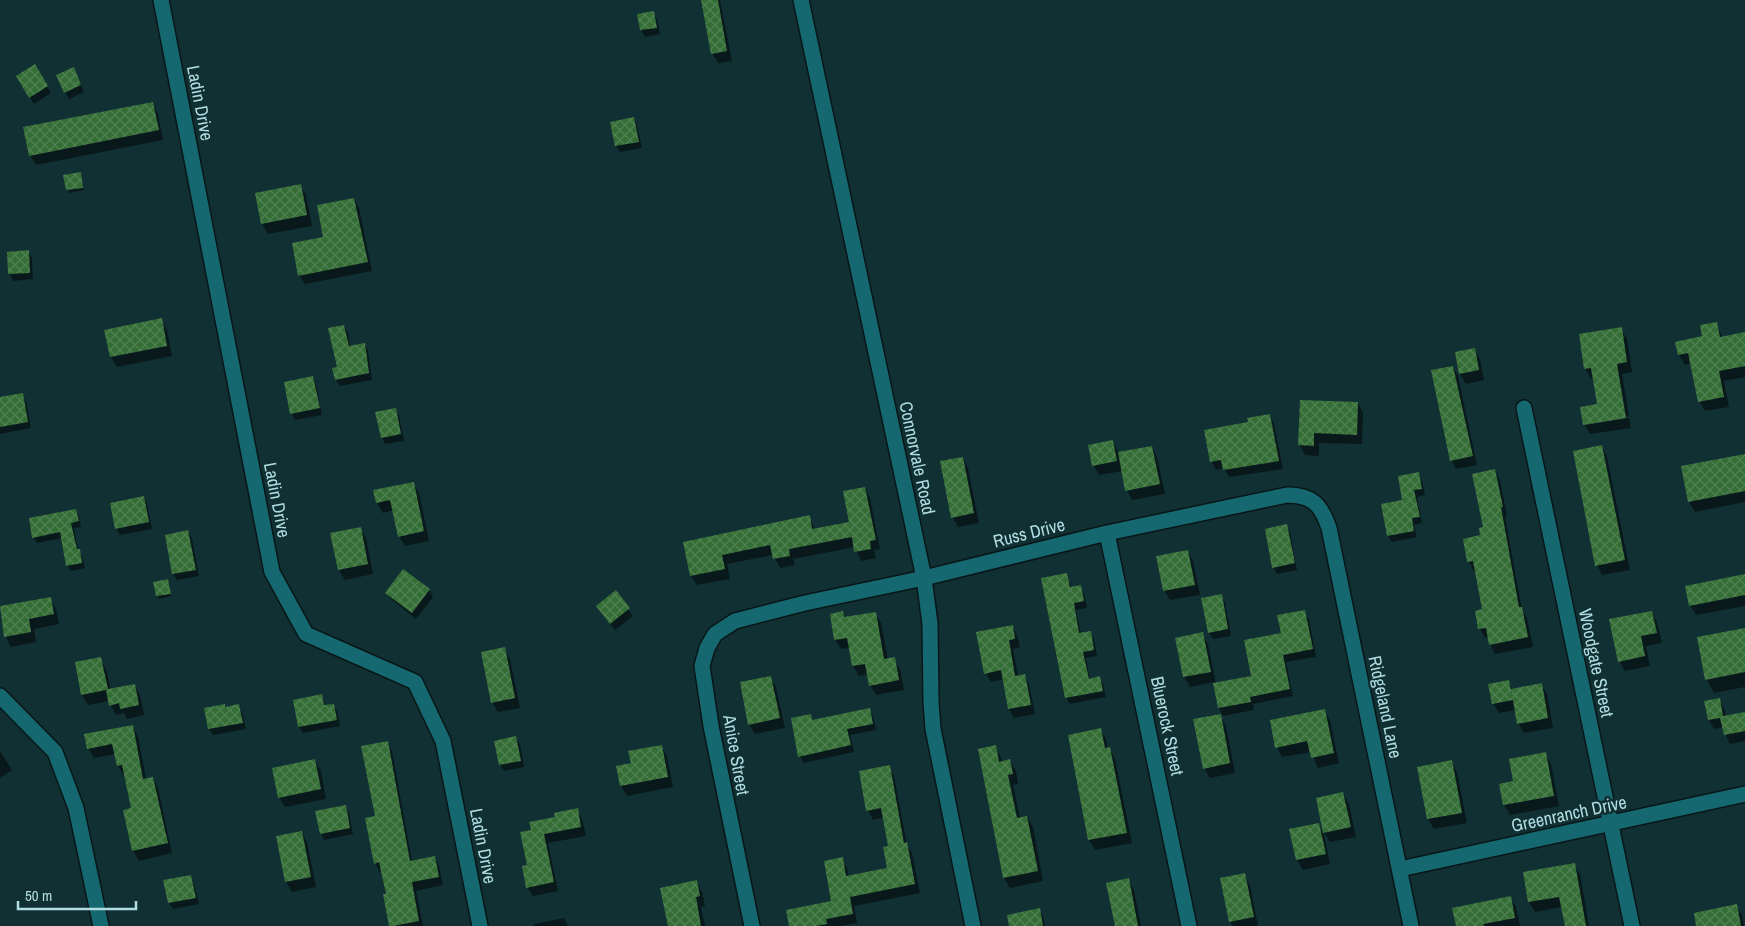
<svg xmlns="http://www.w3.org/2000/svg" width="1745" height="926" font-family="'Archivo Narrow',sans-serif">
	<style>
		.shadow { fill: #0007 }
		.building { fill: url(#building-cross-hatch) }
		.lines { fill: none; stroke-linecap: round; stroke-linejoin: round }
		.street-casing { stroke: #091617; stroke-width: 18 }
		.street { stroke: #15686f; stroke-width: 15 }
		.labels { text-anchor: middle; stroke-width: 5; stroke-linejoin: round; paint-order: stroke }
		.street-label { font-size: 18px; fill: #b0dde1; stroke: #113033 }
	</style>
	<defs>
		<pattern id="building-cross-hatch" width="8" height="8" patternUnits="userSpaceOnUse" patternTransform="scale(1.25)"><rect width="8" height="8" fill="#356d36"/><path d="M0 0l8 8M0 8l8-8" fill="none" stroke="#508153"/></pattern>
	</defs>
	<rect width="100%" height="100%" fill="#113033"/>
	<!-- shadow -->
	<path class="shadow" d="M702 0H720L732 61 718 63 712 53Z
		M653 12 657 19 660 34 645 37 641 30 638 15Z
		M34 66 51 93 34 104 17 77Z
		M77 75 84 92 69 99 65 92Z
		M153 104 158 114 163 140 36 165 30 155Z
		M634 118 637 125 642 148 620 152 616 146 612 123Z
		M80 174 84 190 69 193 65 176Z
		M300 185 306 195 312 226 268 234 262 224 256 194Z
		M354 199 359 208 372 271 305 284 299 275 324 238Z
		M28 251 32 258 33 279 13 281 10 274 8 253Z
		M161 320 167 330 172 356 117 367 111 357Z
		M1716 323 1723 338 1745 334V377L1724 381 1729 407 1705 411 1699 401 1691 363 1685 365 1679 355 1704 337Z
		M344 326 348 333 350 347 365 344 368 351 372 380 340 386 336 380 334 369 338 368Z
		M1621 329 1627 339 1632 372 1622 374 1629 416 1586 423V425L1629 418 1631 428 1590 434 1584 424 1599 405 1594 378 1591 379 1585 368Z
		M1474 349 1480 359 1484 380 1466 384 1460 374Z
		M1453 367 1458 376 1477 465 1456 469 1451 460Z
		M313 377 316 384 322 415 295 420 292 414Z
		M22 394 26 401 31 428 0 434V398Z
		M1301 401 1358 403 1363 413 1362 444 1319 443V456L1305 455 1300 445Z
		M395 409 399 416 404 441 385 444 382 438Z
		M1270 415 1274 424 1283 469 1229 477 1224 468 1216 470 1211 461 1249 423Z
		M1113 441 1119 454 1152 447 1157 457 1165 494 1132 500 1127 490 1123 471 1099 475 1093 465Z
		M1602 446 1607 457 1630 570 1602 575 1597 565Z
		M1745 455V502L1695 512 1689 502 1683 467Z
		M963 458 968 468 979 523 958 527 952 517Z
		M1495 471 1500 480 1507 516 1505 517 1522 610 1527 618 1533 647 1495 654 1490 644 1489 637 1485 638 1480 629 1483 610 1476 571H1474L1469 562 1464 540 1482 536Z
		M1418 474 1422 480 1425 495 1417 497 1422 523 1414 525 1417 537 1392 542 1388 536 1404 500Z
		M413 483 419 493 429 541 405 546 399 536 394 510 383 513 377 503Z
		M865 488 870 498 880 549 874 550 876 558 861 561 855 547 793 559 795 565 780 568 773 555 727 564 730 579 697 585 691 576 685 543 809 516 815 530 850 523Z
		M144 497 147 504 152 529 120 535 116 529Z
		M76 511 79 516 81 527 74 528 78 550 82 556 85 568 71 571 67 565 62 538 37 543 33 537Z
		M1286 526 1290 532 1297 570 1277 574 1273 567Z
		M360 528 366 538 373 574 345 580 339 570 332 534Z
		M188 532 192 538 199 576 177 580 173 574 166 536Z
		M1188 551 1193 561 1200 595 1170 600 1164 590Z
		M1066 574 1072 588 1080 586 1084 593 1087 608 1076 610 1081 634 1090 632 1094 639 1097 656 1086 658 1090 680 1100 678 1103 684 1106 697 1070 704 1066 698Z
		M1745 575V606L1696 615 1690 605Z
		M154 583H169L171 596 159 599Z
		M429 590 433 597 416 619 391 599 387 593Z
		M616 592 633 616 615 630 601 612Z
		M1221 595 1225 602 1231 636 1213 639 1209 633Z
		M50 598 56 609 59 624 34 629 36 642 11 647 6 637Z
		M1304 611 1309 619 1316 657 1286 662 1293 696 1253 704 1254 710 1223 716 1219 708 1214 682 1190 687 1184 677 1202 634 1208 644 1216 684 1252 677 1282 634Z
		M1652 612 1657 622 1662 643 1646 646 1650 666 1625 671 1619 661Z
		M843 613 846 618 875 613 881 623 888 660 894 659 900 669 904 690 876 695 870 685 868 674 859 676 853 666 850 648 841 649 835 639Z
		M1012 626 1017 635 1020 647 1013 649 1018 676 1024 675 1029 684 1035 714 1014 718 1009 709 1004 679 991 682 986 673Z
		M1745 629V687L1714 693 1707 680Z
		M504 649 510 659 520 708 498 712 492 702Z
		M100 659 106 669 111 690 134 685 140 695 144 715 127 719 124 713 116 715 109 701 88 705 82 695 76 663Z
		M770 677 776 687 785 728 755 734 749 724Z
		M1508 681 1513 690 1541 684 1547 694 1553 728 1524 733 1518 723 1516 710 1499 713 1493 703Z
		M321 695 326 706 333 705 337 711 340 726 303 733 299 727 294 701Z
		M1719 699 1724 708 1726 717 1745 713V741L1730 744 1725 734 1724 727 1714 729 1709 720Z
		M224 705 226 708 239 706 242 712 246 729 213 735 209 729 205 709Z
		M869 710 873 716 876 730 850 735 854 752 803 763 800 756 810 715 813 721Z
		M1324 710 1330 720 1339 763 1318 768 1311 752 1282 757 1277 747Z
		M1220 715 1226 726 1235 773 1210 778 1204 768Z
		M132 726 138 736 146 779 153 778 158 788 172 853 139 861 133 851 132 809 125 776H124L118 766 116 754 94 758 88 748Z
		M1100 729 1106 739 1108 749H1110L1115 759 1132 843 1095 850 1089 840 1069 736Z
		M516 738 520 744 524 767 504 771 500 765 495 742Z
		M387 742 392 751 412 862 435 857 439 866 443 885 416 891 423 926H390L382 871 380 872 375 863Z
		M661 746 667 756 673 787 627 796 621 786 632 764Z
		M995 747 1001 757 1002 762 1010 761 1016 771 1018 784 1013 785 1020 818 1027 817 1033 827 1043 881 1010 888 1004 878Z
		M0 751 12 770 0 778Z
		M1545 754 1551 764 1559 806 1510 815 1504 805 1501 785 1514 782Z
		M315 761 321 771 326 799 285 807 279 797Z
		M1451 762 1457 772 1467 823 1434 829 1428 819 1418 768Z
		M889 767 894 776 907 845 912 853 920 893 854 906 857 923 841 926H791L833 902 842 859 847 868 849 876 889 869 890 847 884 817 873 820 868 810Z
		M1343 794 1349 804 1356 837 1330 842 1324 832Z
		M345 806 349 813 353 834 324 840 321 833Z
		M577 810 582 819 586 836 548 843 558 891 533 896 527 887 532 831 556 818Z
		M1318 824 1324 834 1330 864 1303 870 1297 860 1291 830Z
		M302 832 307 842 316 887 292 892 286 882 277 837Z
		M1574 864 1580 874 1589 926H1566L1562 907 1535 912 1529 902Z
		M1244 875 1250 885 1258 926H1233L1230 922Z
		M191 876 194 883 199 904 173 909 169 903Z
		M1128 879 1134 890 1141 926H1116Z
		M697 882 702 892 705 906 701 907 705 926H669Z
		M1510 897 1516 907 1520 926H1457Z
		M1736 906 1742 915 1744 926H1698Z
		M1039 910 1043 916 1045 926H1010Z
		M564 918 568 926H534V924Z"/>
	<!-- building -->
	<path class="building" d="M701 0H718L727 51 711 54Z
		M654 11 657 28 640 30 637 14Z
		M35 64 48 86 29 98 16 76Z
		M74 67 81 85 64 93 56 75Z
		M153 102 159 130 29 156 23 127Z
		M634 117 639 142 615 146 610 122Z
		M81 172 83 188 66 190 63 175Z
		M301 184 307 215 261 224 255 193Z
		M354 198 368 262 298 276 292 243 323 237 317 205Z
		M29 250 30 273 8 274 7 252Z
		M162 318 167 346 110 357 104 330Z
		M1717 322 1720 337 1745 332V366L1719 371 1724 397 1698 402 1688 353 1678 355 1675 342 1702 336 1700 325Z
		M344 325 349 346 365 343 369 373 335 380 332 368 337 367 328 328Z
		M1622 327 1627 362 1617 364 1626 418 1583 425 1580 407 1597 404 1591 368 1584 369 1579 334Z
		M1475 348 1479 370 1459 374 1455 352Z
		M1453 366 1473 456 1450 461 1431 370Z
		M313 376 320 408 290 414 284 382Z
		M23 393 28 422 0 427V397Z
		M1300 400 1358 402 1357 435 1314 433V446L1298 445Z
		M396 408 401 434 381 438 375 412Z
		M1270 414 1279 461 1223 470 1221 460 1210 462 1204 430 1248 422 1247 418Z
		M1113 440 1117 461 1092 466 1088 445Z
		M1602 445 1625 560 1595 566 1573 451Z
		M1152 446 1160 484 1125 491 1118 452Z
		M1745 454V491L1688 502 1681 466Z
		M963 457 974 513 951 518 940 461Z
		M1495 469 1503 507H1501L1519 607H1522L1528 637 1489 645 1486 628 1478 629 1475 611 1482 609 1473 561 1467 562 1463 539 1480 535 1479 528 1483 527 1472 474Z
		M1419 472 1422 489 1414 490 1420 517 1412 518 1414 531 1387 536 1381 504 1402 500 1398 476Z
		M414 482 424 531 398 537 390 500 376 503 373 490Z
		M865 487 876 540 870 541 871 549 854 552 852 537 789 549 790 556 773 559 770 545 722 555 725 569 690 576 683 542 810 515 812 529 849 522 843 491Z
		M144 496 149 522 115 529 110 503Z
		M76 509 79 521 71 523 77 549H80L82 563 66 566 60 532 32 538 29 518Z
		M1287 524 1295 563 1272 568 1265 529Z
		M361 527 368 564 338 570 330 533Z
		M188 530 196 570 172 574 165 535Z
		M1188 550 1195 585 1163 591 1156 556Z
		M403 569 430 589 412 613 385 593Z
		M1067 573 1070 587 1081 585 1084 601 1074 603 1079 633 1091 631 1094 650 1083 652 1089 679 1100 676 1103 691 1065 698 1041 578Z
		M1745 574V595L1689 606 1685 586Z
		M168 579 171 594 156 596 153 582Z
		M616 590 630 608 610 624 596 606Z
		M1222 594 1228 629 1208 633 1201 598Z
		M51 597 54 614 29 619 31 632 4 637 0 606Z
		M1305 610 1313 649 1283 655 1290 689 1250 697 1251 702 1218 708 1213 683 1251 676 1244 640 1281 633 1277 615Z
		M843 611 844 617 876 612 884 659 895 657 899 680 869 686 865 664 852 666 847 638 834 640 830 614Z
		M1652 611 1657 633 1641 636 1645 656 1618 662 1609 619Z
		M1013 625 1015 639 1009 640 1015 676 1025 674 1031 705 1008 709 1001 670 984 674 976 632Z
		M1745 628V672L1705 680 1697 637Z
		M1203 632 1211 672 1183 677 1175 638Z
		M505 647 515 698 491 703 481 652Z
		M101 657 108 689 135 684 139 705 120 709 119 703 109 706 106 690 81 695 75 662Z
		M771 676 780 718 748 725 740 682Z
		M1509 680 1513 700 1492 704 1488 684Z
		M1542 683 1548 718 1517 724 1511 689Z
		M322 694 324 705 334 704 337 720 298 727 293 700Z
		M1720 698 1723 716 1745 712V731L1724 735 1720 718 1708 720 1704 701Z
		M225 704V707L239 704 243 723 208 729 204 708Z
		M870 708 873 724 847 729 851 745 798 757 791 718 811 714 812 720Z
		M1325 709 1334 753 1311 758 1307 741 1275 748 1270 720Z
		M1221 714 1230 763 1203 769 1193 719Z
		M133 725 143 779 153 777 168 843 132 851 123 810 131 808 122 765 117 766 112 744 87 749 84 734Z
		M1101 728 1105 748 1110 747 1127 833 1088 840 1068 735Z
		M516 736 521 761 499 765 494 741Z
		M388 741 410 861 435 856 439 877 412 882 419 921 393 926H389L383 894H386L379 862 374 864 365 818 375 816 361 746Z
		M662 745 668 777 620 786 616 766 631 763 628 751Z
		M996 745 999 762 1010 759 1013 774 1008 775 1017 818 1027 816 1038 871 1003 878 978 749Z
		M1546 752 1554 796 1503 805 1499 784 1513 781 1509 759Z
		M315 759 321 789 278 798 272 768Z
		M1452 760 1462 813 1427 819 1417 767Z
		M890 765 904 843 907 842 915 884 850 897 853 914 826 919 827 924 816 926H789L786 910 831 901 824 861 843 857 846 876 887 868 883 847 888 846 881 808 866 811 859 771Z
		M1343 792 1351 827 1323 833 1316 798Z
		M346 805 350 828 320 834 315 811Z
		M578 808 581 827 544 834 554 882 526 888 522 866 527 865 520 832 531 830 529 822 555 817 554 813Z
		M1319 823 1326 854 1296 860 1289 829Z
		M302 831 311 877 285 882 276 836Z
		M1575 863 1586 926H1565L1559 897 1528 902 1523 872Z
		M1245 873 1254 917 1229 922 1220 878Z
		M191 875 196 898 168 903 163 880Z
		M1129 878 1138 926H1115L1106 883Z
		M697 880 700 896 696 897 701 926H668L660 888Z
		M1511 896 1515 918 1483 924 1484 926H1456L1452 908Z
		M1737 904 1741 926H1696L1694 913Z
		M1040 908 1043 926H1009L1007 915Z"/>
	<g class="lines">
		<!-- street casing -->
		<g class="street-casing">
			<path id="street" d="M161 0 272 572 306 634 415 682 443 741 480 926
				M801 0 924 578 930 624 931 702 933 729 973 926
				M1524 408 1632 926
				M1107 533 1189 926
				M0 696 55 752 76 808 101 926
				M1400 869 1745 794
				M752 926 711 726 702 666 707 648 715 634 735 621 805 603 924 578 1107 533 1287 495C1313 495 1321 505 1329 528L1411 926"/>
		</g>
		<!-- street -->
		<use href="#street" class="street"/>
	</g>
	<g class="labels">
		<!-- street labels -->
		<g class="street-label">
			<text transform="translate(200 103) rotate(79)" y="6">Ladin Drive</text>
			<text transform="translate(917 458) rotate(78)" y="6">Connorvale Road</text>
			<text transform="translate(277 500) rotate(79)" y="6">Ladin Drive</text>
			<text transform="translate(1029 533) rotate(-14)" y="6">Russ Drive</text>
			<text transform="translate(1596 663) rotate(78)" y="6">Woodgate Street</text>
			<text transform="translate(1385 707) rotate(78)" y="6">Ridgeland Lane</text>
			<text transform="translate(1167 726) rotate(78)" y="6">Bluerock Street</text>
			<text transform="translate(736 755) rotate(80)" y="6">Anice Street</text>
			<text transform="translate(1569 814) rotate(-12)" y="6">Greenranch Drive</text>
			<text transform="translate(483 846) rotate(79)" y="6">Ladin Drive</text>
		</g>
	</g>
	<!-- scale -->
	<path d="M18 901v8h118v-8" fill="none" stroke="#b0dde1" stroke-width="2.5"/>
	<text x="25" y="901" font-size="15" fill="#b0dde1" stroke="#113033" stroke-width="4" paint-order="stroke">50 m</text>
</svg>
